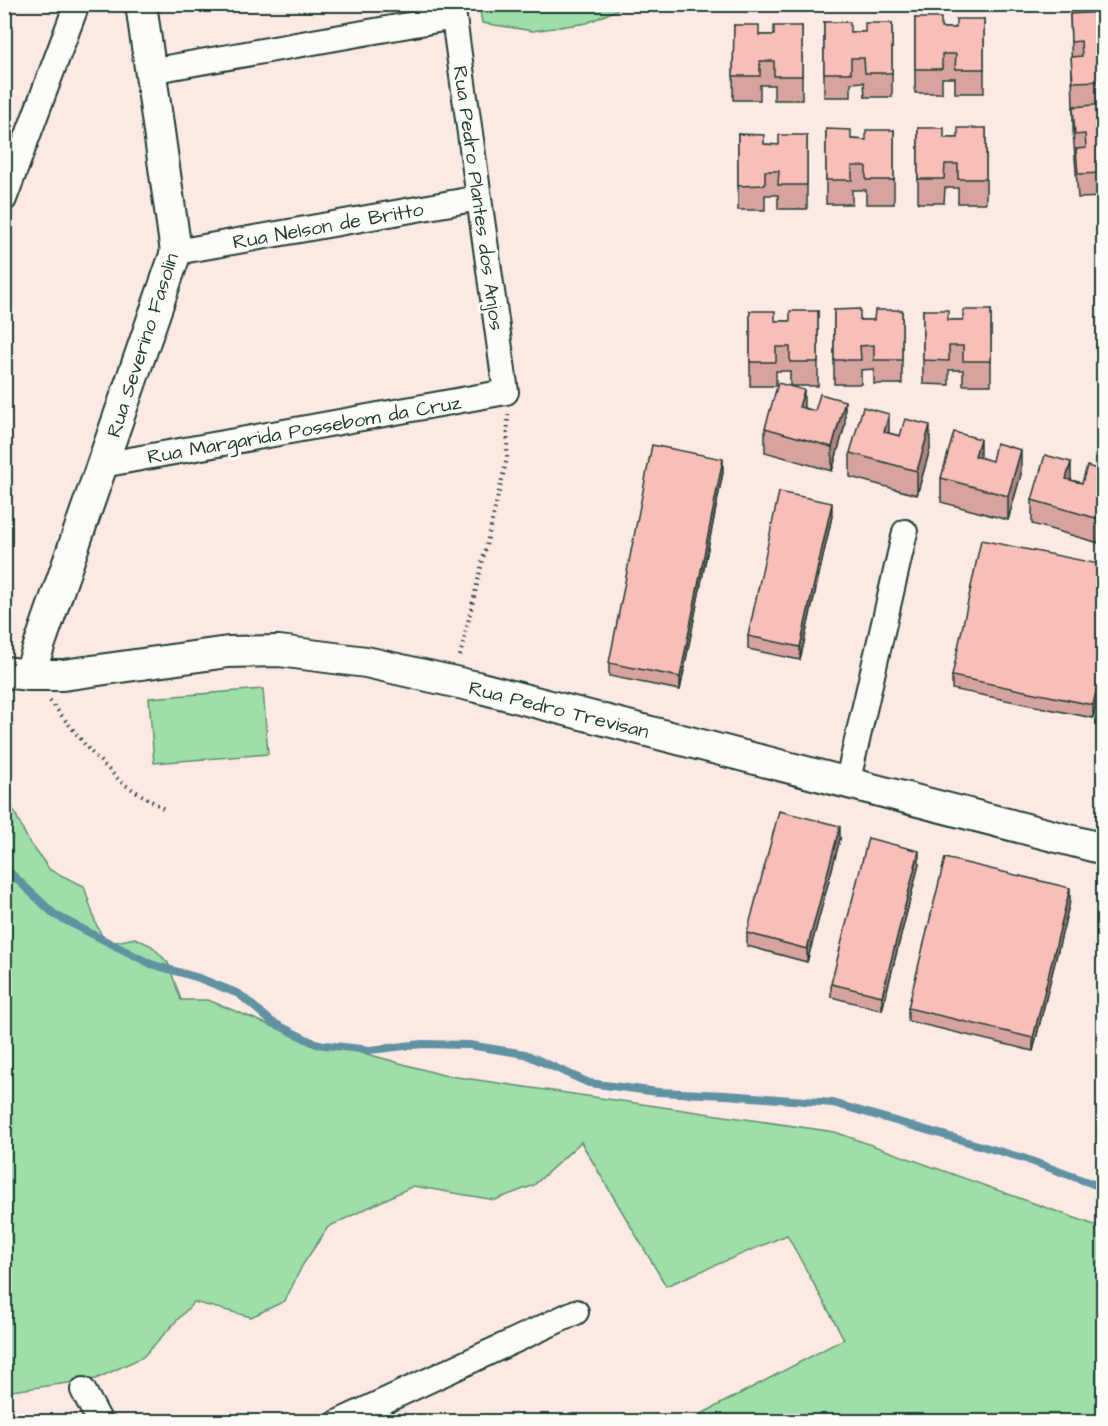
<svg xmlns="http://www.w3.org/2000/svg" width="1108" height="1426" font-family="'Architects Daughter',sans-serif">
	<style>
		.green { fill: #9edea8; stroke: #5e8e6e; stroke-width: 1.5 }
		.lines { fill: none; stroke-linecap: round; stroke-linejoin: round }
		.stream { stroke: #6092a2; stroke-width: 8 }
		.minor-casing { stroke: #1f3d34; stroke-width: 28 }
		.tertiary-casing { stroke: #1f3d34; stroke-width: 34 }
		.path { stroke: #1f3d34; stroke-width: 4; stroke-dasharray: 1.5 4.5; stroke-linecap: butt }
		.minor { stroke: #fdfcf7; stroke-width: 24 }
		.tertiary { stroke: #fdfcf7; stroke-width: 30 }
		.wall { fill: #d7a39f; stroke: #1f3d34; stroke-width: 1.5 }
		.shaded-wall { fill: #af8582; stroke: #1f3d34; stroke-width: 1.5 }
		.building { fill: #fabeb9; stroke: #1f3d34; stroke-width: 1.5 }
		.labels { text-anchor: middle; stroke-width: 6; stroke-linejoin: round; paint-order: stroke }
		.street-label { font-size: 20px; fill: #1f3d34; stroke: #fdfcf7 }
	</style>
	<rect width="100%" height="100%" fill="#fce9e4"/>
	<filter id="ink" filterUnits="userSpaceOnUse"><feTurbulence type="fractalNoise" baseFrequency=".0167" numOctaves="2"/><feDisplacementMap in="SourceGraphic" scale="12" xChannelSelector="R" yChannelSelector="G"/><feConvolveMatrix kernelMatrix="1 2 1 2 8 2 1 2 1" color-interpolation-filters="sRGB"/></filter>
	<g filter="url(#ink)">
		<!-- green -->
		<path class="green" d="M479 5V4L628 5 587 23 533 31 482 23Z
			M263 689 268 754 154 763 149 698Z
			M4 805 12 807 28 840 50 870 84 886 96 924 106 944 135 938 152 946 168 963 181 1000H208L284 1031 443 1075 835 1132 1103 1228V1421H688L844 1339 787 1235 666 1286 581 1142 534 1185 495 1200 413 1186 328 1227 302 1266 285 1301 251 1317 194 1302 143 1357 96 1379 5 1392Z"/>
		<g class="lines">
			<!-- stream -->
			<path class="stream" d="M4 867 55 915 151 964 199 978 239 994 272 1022 316 1044 370 1050 422 1044 469 1045 525 1054 589 1083 658 1092 726 1095 833 1103 1023 1158 1104 1188"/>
			<!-- minor casing -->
			<g class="minor-casing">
				<path id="minor" d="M150 71 454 17
					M4 199 77 4
					M176 252 479 198
					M102 465 506 392 452 4
					M847 784 905 532
					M83 1390 100 1422
					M339 1422 576 1312"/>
			</g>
			<!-- tertiary casing -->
			<g class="tertiary-casing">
				<path id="tertiary" d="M4 672 29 675H63L228 652 279 651 366 662 477 687 1104 849
					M29 675 176 252 141 4"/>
			</g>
			<!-- path -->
			<path class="path" d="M460 656 507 458 508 414
				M50 701 90 751 122 783 166 810"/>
			<!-- minor -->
			<use href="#minor" class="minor"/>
			<!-- tertiary -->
			<use href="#tertiary" class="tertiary"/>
		</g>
		<!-- wall -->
		<path class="wall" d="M1104 12V197L1078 198 1073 131V107L1078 106H1073L1070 14Z
			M915 18 941 28H956L984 19V93H955V78H942V93H915Z
			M824 22 850 32H865L892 23V97H865L864 82 851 83V97H824Z
			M734 25 759 35H774L802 26V100H774V85H760V100H733Z
			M918 128 944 138H958L986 128V203H958V188H945L944 203H918Z
			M826 129 851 139 866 140 894 130V204H866V190H852V204H826Z
			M738 134 764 144 779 145 807 135V209H778V195H765V210H738Z
			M834 310 860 320H874L902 310V384H874V369L861 370V384H834Z
			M923 310 948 320H963L991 310V385H963V370H949V385L923 384Z
			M750 311 775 321H790L818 311V386H790V371H776V386H750Z
			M804 408 815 411 845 425 832 471 765 452V428Z
			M889 433 900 436 930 449 917 495 850 477V453Z
			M980 457 1021 474 1008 520 941 502V478Z
			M1104 471V527L1099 543 1032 524V500L1071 480 1082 483Z
			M723 472 680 690 609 676V663Z
			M832 516 800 660 748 649V636Z
			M1104 565V669L1093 718 952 689V676Z
			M840 839 807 962 747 946V933Z
			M919 864 882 1010 831 997V984Z
			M1070 901 1033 1051 908 1021V1008Z"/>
		<!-- shaded-wall -->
		<path class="shaded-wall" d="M804 390V414L799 407Z
			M845 401V425L832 471V447Z
			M889 414V438L884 432Z
			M930 425V449L917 495V471Z
			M980 439V463L975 456Z
			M1021 450V474L1008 520V496Z
			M723 459V472L680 690V677Z
			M1071 462V486L1066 479Z
			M832 503V516L800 660V647Z
			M1104 503V527L1099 543V519Z
			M1104 656V669L1093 718V705Z
			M840 826V839L807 962V949Z
			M919 851V864L882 1010V996Z
			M1070 888V901L1033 1051V1038Z"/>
		<!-- building -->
		<path class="building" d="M1104 12V81L1073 82 1071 57 1082 56 1081 41 1071 42 1070 14Z
			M915 18H941V28H956V19H984V69H955L956 54H942V69H915Z
			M824 22H850V32H865V23H892V73H865L864 58H851V73H824Z
			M734 25H759V35H774V26H802V76H774V61H760V76H733Z
			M1104 104V173L1078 174 1076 149 1086 148 1085 134 1075 135 1073 107Z
			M918 128H944V138H958V128H986V179H958V164H945L944 179H918Z
			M826 129 851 130V139L866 140V130H894V180H866V166H852V180H826Z
			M738 134 764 135V144L779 145V135H807V185H778L779 171H765V185L738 186Z
			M860 309V320H874L875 310H902V360H874V345L860 346 861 360H834V310Z
			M923 310H948V320H963V310H991V361H963V346H949V361L923 360Z
			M750 311H775V321H790V311H818V362H790V347H776V362H750Z
			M778 383 804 390 799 407 815 411 820 394 845 401 832 447 765 428Z
			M863 407 889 414 884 432 900 436 905 419 930 425 917 471 850 453Z
			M954 432 980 439 975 456 992 461 996 443 1021 450 1008 496 941 478Z
			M652 445 723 459 680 677 609 663Z
			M1045 455 1071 462 1066 479 1082 483 1087 466 1104 471V503L1099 519 1032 500Z
			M779 492 832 503 800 647 748 636Z
			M981 540 1104 565V656L1093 705 952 676Z
			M779 811 840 826 807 949 747 933Z
			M868 838 919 851 882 996 831 984Z
			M945 858 1070 888 1033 1038 908 1008Z"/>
	</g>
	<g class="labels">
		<!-- street labels -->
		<g class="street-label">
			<text transform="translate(479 198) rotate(82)" y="7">Rua Pedro Plantes dos Anjos</text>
			<text transform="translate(328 225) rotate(-10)" y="7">Rua Nelson de Britto</text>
			<text transform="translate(142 345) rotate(-72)" y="7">Rua Severino Fasolin</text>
			<text transform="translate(304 429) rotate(-10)" y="7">Rua Margarida Possebom da Cruz</text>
			<text transform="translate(559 709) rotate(14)" y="7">Rua Pedro Trevisan</text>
		</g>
	</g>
	<!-- margin -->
	<rect width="1108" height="1426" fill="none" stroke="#fdfcf7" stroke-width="24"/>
	<rect x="12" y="12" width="1084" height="1402" fill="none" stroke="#1f3d34" stroke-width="2" filter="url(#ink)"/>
</svg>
